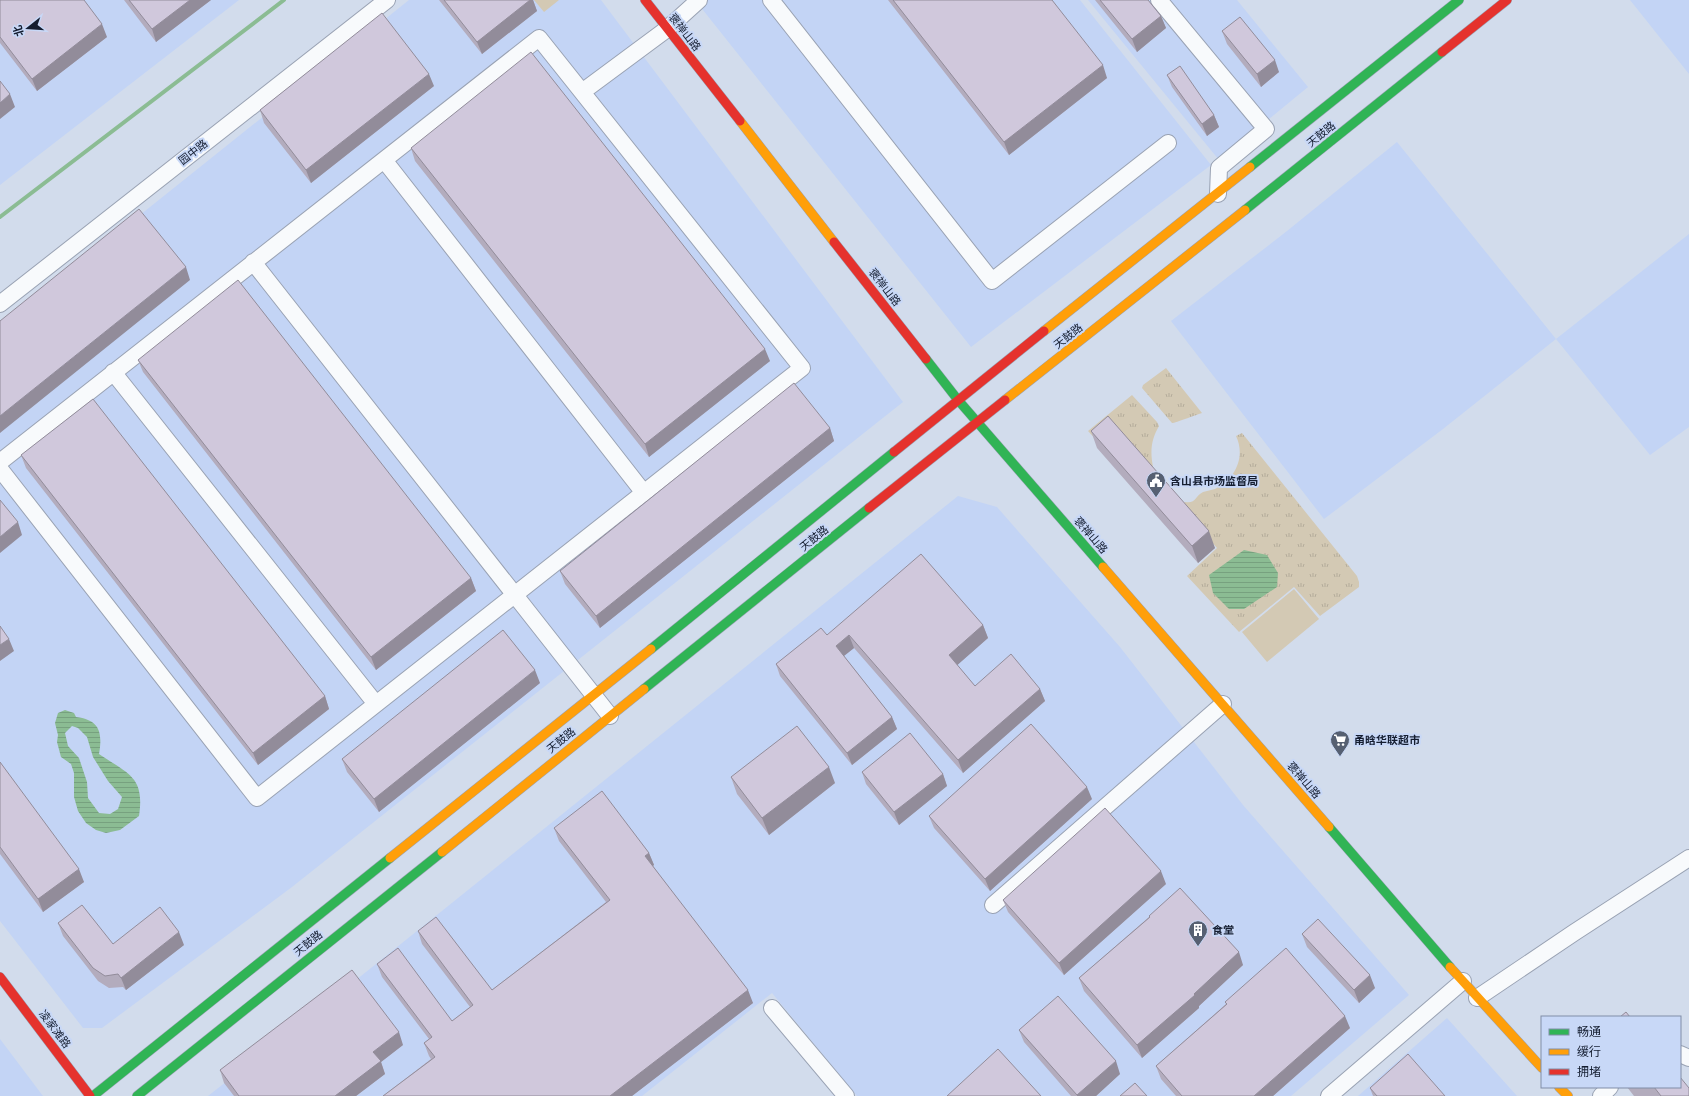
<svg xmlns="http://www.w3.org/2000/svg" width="1689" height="1096" font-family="Commissioner,'Noto Sans SC',sans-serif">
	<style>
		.built { fill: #c3d4f5 }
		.grass { fill: url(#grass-tufts) }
		.park { fill: #d3c9b4 }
		.water { fill: url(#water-rules); fill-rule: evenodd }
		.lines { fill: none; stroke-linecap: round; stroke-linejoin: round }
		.stream { stroke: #8bbc93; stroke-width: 4 }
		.street-casing { stroke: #99a2b3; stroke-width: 18 }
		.fast-casing { stroke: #99a2b3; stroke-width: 10 }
		.slow-casing { stroke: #99a2b3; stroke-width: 10 }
		.jam-casing { stroke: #99a2b3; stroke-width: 10 }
		.street { stroke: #f8fafc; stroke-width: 16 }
		.fast { stroke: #30b455; stroke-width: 9 }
		.slow { stroke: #ff9f0a; stroke-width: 9 }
		.jam { stroke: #e5322d; stroke-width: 9 }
		.wall { fill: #b3acbd }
		.shaded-wall { fill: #928c9a }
		.building { fill: #d0c8dc; stroke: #928c9a }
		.labels { text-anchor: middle; stroke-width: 4; stroke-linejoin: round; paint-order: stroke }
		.street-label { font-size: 11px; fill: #141d30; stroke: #c8d8f7 }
		.poi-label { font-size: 11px; font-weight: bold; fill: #141d30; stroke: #c8d8f7; text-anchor: start }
	</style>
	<defs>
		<pattern id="grass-tufts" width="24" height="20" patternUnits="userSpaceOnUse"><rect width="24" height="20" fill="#d3c9b4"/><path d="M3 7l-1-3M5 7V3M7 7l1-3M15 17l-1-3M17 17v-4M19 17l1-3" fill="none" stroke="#b4ac9b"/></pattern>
		<pattern id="water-rules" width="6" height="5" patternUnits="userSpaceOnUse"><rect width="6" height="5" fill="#8bbc93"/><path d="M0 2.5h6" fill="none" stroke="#77a17f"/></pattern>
	</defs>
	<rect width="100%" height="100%" fill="#d2dcec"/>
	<!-- built -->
	<path class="built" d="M0 0H239L0 185Z
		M409 0H601L903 402 292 887 102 1028H83L0 921V327Z
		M695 0H1080L1211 165 971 347Z
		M1088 0H1237L1308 87 1219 160Z
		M1630 0H1689V74Z
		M1397 142 1556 339 1689 234V427L1650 455 1556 339 1443 429 1324 519 1171 321 1287 231Z
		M958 496 997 507 1120 647 1243 805 1409 995 1291 1096H857L772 993 642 1096H208L361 976Z
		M1447 1018 1517 1096H1358Z
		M0 1039 43 1096H0Z"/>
	<!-- grass -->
	<path class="grass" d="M1166 368 1202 413C1195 415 1176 423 1172 423L1142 388 1143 385Z
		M1132 395 1157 422 1159 426C1151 440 1150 451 1153 467L1099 443 1088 431Z
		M1242 433 1357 576 1359 582V587L1320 616 1294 587 1239 632 1187 576 1217 548 1180 506 1185 502C1196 504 1195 496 1203 492 1207 491 1211 490 1215 489 1235 479 1246 457 1236 436Z"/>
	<!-- park -->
	<path class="park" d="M534 0H559L544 12Z
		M1294 589 1319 619 1267 662 1242 632Z"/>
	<!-- water -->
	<path class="water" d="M1244 550 1267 555 1278 573 1277 587 1244 609H1229L1213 593 1209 575Z
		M65 710 74 713 76 717C99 720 103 731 99 754 128 774 145 776 139 816L120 830 106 833 96 830 86 823 78 811 74 797V773L71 764 61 757 57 742 58 735 55 723 58 713ZM72 726 78 728 87 737 93 757 108 781 122 797 118 809 110 814 99 813 88 798 87 782 79 758 68 746 65 733Z"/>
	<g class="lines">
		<!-- stream -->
		<path class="stream" d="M0 217 284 0"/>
		<!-- street casing -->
		<g class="street-casing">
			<path id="street" d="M771 0 992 281 1168 143
				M1159 0 1266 129 1219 168 1218 194
				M582 92 667 29 699 0
				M384 160 644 493
				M253 262 610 716
				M0 304 387 0
				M113 372 376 704
				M0 462 539 38 802 368 257 798 0 469
				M993 905 1223 704
				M1477 998 1575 932 1689 858
				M772 1008 846 1096
				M1680 1054 1689 1058
				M1329 1096 1463 981
				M1601 1096 1610 1087"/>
		</g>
		<!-- fast casing -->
		<g class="fast-casing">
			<path id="fast" d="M1250 167 1459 0
				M1245 210 1442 52
				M926 359 958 400 1103 567
				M651 649 894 452
				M644 689 869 508
				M1329 827 1450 967
				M93 1096 390 858
				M137 1096 442 852"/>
		</g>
		<!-- slow casing -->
		<g class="slow-casing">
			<path id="slow" d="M740 121 834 242
				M1044 331 1250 167
				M1005 400 1245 210
				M1103 567 1329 827
				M442 852 644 689
				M390 858 651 649
				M1450 967 1542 1068
				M1559 1087 1568 1096"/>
		</g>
		<!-- jam casing -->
		<g class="jam-casing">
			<path id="jam" d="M645 0 740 121
				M1442 52 1507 0
				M834 242 926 359
				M894 452 1044 331
				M869 508 1005 400
				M0 977 90 1096"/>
		</g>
		<!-- street -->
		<use href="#street" class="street"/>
		<!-- fast -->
		<use href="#fast" class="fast"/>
		<!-- slow -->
		<use href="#slow" class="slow"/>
		<!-- jam -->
		<use href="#jam" class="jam"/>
	</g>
	<!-- wall -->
	<path class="wall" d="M0 0 107 37 37 91 0 43Z
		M124 0H211L156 42Z
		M439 0H533L537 11 482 54Z
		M888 0H1052L1107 78 1009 155Z
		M1095 0H1148L1161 16 1166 28 1137 52Z
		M1222 31 1279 72 1261 87 1227 44Z
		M1167 75 1214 115 1219 127 1207 136 1172 87Z
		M434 86 311 183 264 123 260 110Z
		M411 148 770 361 649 457 415 161Z
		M138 360 471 578 476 591 376 670 143 372Z
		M830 428 834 441 600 628 565 584 560 571Z
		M1091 431 1215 548 1198 563 1097 448Z
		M21 455 325 696 329 709 258 765 26 468Z
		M983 625 988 638 957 665 975 686 1040 689 1045 701 963 773 854 648 844 656 892 717 897 729 852 765 780 676 776 664 827 635Z
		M540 683 379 812 347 772 342 759Z
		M0 762 84 882 43 912 0 854Z
		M862 772 943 774 947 786 899 825 866 784Z
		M731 777 835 783 769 835 737 794Z
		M1092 799 990 891 934 828 929 816Z
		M554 828 649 853 654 865 653 866 753 1003 632 1096H383L431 1059 429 1056 424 1043 429 1039 382 977 377 964 452 1021 470 1007 422 944 418 931 492 990 606 902 559 841Z
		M1166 884 1064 975 1008 912 1003 900Z
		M1149 916 1243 965 1199 1006V1008L1142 1058 1084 991 1079 978 1149 917Z
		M58 923 113 944 184 945 126 990 123 987 109 988 98 981 63 936Z
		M1302 934 1375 988 1359 1003 1307 947Z
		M1225 1002 1350 1028 1273 1096H1176L1161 1079 1156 1066 1226 1004Z
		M1019 1030 1120 1074 1096 1096H1071L1024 1042Z
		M403 1045 381 1062 385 1074 356 1096H234L224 1083 220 1070Z
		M1627 1087H1680L1689 1096H1634Z
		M1370 1088 1445 1096H1373Z"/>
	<!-- shaded-wall -->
	<path class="shaded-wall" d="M190 0H211L156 42 152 29Z
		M530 0H533L537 11 482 54 477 42Z
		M1161 16 1166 28 1137 52 1132 39Z
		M102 24 107 37 37 91 32 79Z
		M1275 60 1279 72 1261 87 1257 74Z
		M1103 65 1107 78 1009 155 1004 142Z
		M429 74 434 86 311 183 306 170Z
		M10 94 15 107 0 119V103Z
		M1214 115 1219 127 1207 136 1202 124Z
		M186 267 190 280 0 433V416Z
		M765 349 770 361 649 457 645 444Z
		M830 428 834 441 600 628 596 616Z
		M18 522 22 535 0 553V537Z
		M1209 531 1215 548 1198 563 1192 546Z
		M471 578 476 591 376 670 371 657Z
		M983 625 988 638 954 668 949 655Z
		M849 635 854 648 840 659 836 646Z
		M9 639 14 651 0 661V645Z
		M535 670 540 683 379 812 374 799Z
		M1040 689 1045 701 963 773 958 760Z
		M325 696 329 709 258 765 253 753Z
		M892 717 897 729 852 765 847 753Z
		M829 767 835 783 769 835 762 818Z
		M943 774 947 786 899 825 894 812Z
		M1087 787 1092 799 990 891 985 879Z
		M649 853 654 865 650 868 645 856Z
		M79 869 84 882 43 912 38 899Z
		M1161 871 1166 884 1064 975 1059 963Z
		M179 932 184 945 126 990 121 978Z
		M1239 952 1243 965 1199 1006V1008L1142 1058 1137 1045Z
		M1370 975 1375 988 1359 1003 1354 990Z
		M748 990 753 1003 632 1096H610Z
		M1345 1016 1350 1028 1273 1096H1254Z
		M399 1032 403 1045 381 1062 385 1074 356 1096H335L373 1052Z
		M1116 1061 1120 1074 1096 1096H1077V1095Z"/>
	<!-- building -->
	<path class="building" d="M0 0H84L102 24 32 79 0 37Z
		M129 0H190L152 29Z
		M444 0H530L477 42Z
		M893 0H1052L1103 65 1004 142Z
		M1100 0H1148L1161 16 1132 39Z
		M382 13 429 74 306 170 260 110Z
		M1240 17 1275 60 1257 74 1222 31Z
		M531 52 765 349 645 444 411 148Z
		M1180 66 1214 115 1202 124 1167 75Z
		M0 81 10 94 0 103Z
		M139 209 186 267 0 416V321Z
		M238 280 471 578 371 657 138 360Z
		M794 383 830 428 596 616 560 571Z
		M93 399 325 696 253 753 21 455Z
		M1108 416 1209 531 1192 546 1091 431Z
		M0 500 18 522 0 537Z
		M921 554 983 625 949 655 975 686 1011 654 1040 689 958 760 849 635 836 646 892 717 847 753 776 664 821 628 827 635Z
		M0 626 9 639 0 645Z
		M503 630 535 670 374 799 342 759Z
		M1031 724 1087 787 985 879 929 816Z
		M797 726 829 767 762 818 731 777Z
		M910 733 943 774 894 812 862 772Z
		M0 762 79 869 38 899 0 847Z
		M602 791 649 853 645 856 748 990 610 1096H383L435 1057 424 1043 432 1037 377 964 398 948 452 1021 473 1005 418 931 436 917 492 990 610 900 554 828Z
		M1105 808 1161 871 1059 963 1003 900Z
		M1180 888 1239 952 1194 994 1195 995 1137 1045 1079 978 1150 917 1149 916Z
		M82 905 113 944 160 907 179 932 121 978 118 974 105 976 93 968 58 923Z
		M1318 919 1370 975 1354 990 1302 934Z
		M1286 948 1345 1016 1254 1096H1182L1156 1066 1227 1004 1225 1002Z
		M352 970 399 1032 373 1052 381 1061 335 1096H239L220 1070Z
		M1058 996 1116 1061 1077 1095 1019 1030Z
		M1626 1012 1630 1017H1620Z
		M998 1049 1041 1096H947Z
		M1408 1054 1445 1096H1377L1370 1088Z
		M1680 1077 1689 1088V1096H1661L1654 1087H1680Z
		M1135 1083 1147 1096H1120Z"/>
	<!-- icons -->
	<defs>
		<g id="civic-pin" transform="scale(1)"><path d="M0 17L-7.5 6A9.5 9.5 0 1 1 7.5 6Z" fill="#566072" stroke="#c8d8f7"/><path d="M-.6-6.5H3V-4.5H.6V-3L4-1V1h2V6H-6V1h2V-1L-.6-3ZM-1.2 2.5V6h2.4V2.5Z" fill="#fff"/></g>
		<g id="supermarket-pin" transform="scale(1)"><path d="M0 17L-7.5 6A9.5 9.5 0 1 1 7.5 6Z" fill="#566072" stroke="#c8d8f7"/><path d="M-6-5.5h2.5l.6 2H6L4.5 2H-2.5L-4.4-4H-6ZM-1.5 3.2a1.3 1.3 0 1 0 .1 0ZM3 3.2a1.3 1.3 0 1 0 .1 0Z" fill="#fff"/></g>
		<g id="building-pin" transform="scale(1)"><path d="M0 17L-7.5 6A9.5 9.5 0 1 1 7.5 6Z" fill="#566072" stroke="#c8d8f7"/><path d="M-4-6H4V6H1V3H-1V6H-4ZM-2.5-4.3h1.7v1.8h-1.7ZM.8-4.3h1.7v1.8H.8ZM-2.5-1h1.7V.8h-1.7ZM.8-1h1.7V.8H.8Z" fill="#fff"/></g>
	</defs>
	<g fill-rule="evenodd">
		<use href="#civic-pin" x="1156" y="481"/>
		<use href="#supermarket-pin" x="1340" y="740"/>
		<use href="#building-pin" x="1198" y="930"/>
	</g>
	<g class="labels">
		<!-- street labels -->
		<g class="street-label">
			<text transform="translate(685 32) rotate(52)" y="4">褒禅山路</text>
			<text transform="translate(1321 134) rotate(-39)" y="4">天鼓路</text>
			<text transform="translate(193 152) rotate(-38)" y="4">园中路</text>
			<text transform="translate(885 287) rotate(52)" y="4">褒禅山路</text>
			<text transform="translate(1068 336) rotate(-38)" y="4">天鼓路</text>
			<text transform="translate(1091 535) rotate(49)" y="4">褒禅山路</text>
			<text transform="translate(814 538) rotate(-39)" y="4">天鼓路</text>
			<text transform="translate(561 740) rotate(-39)" y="4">天鼓路</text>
			<text transform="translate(1304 780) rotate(49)" y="4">褒禅山路</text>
			<text transform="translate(308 943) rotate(-39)" y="4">天鼓路</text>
			<text transform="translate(55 1029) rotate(53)" y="4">凌家滩路</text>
		</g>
		<!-- poi labels -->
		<g class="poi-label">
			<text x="1170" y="485">含山县市场监督局</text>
			<text x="1354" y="744">甬晗华联超市</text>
			<text x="1212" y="934">食堂</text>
		</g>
	</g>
	<!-- legend -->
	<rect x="1541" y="1016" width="140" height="72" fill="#c8d8f7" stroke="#808da7"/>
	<rect x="1549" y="1029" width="20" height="6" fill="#30b455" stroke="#808da7"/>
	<text x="1577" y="1036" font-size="12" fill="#141d30">畅通</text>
	<rect x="1549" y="1049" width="20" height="6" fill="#ff9f0a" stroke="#808da7"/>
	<text x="1577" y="1056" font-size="12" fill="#141d30">缓行</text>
	<rect x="1549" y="1069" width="20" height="6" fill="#e5322d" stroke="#808da7"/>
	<text x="1577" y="1076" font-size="12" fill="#141d30">拥堵</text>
	<!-- north arrow -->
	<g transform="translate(28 28) rotate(253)" stroke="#c8d8f7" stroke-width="3" paint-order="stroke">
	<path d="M0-3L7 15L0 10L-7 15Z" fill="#141d30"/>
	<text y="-6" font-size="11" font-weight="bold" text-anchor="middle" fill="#141d30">北</text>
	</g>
</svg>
